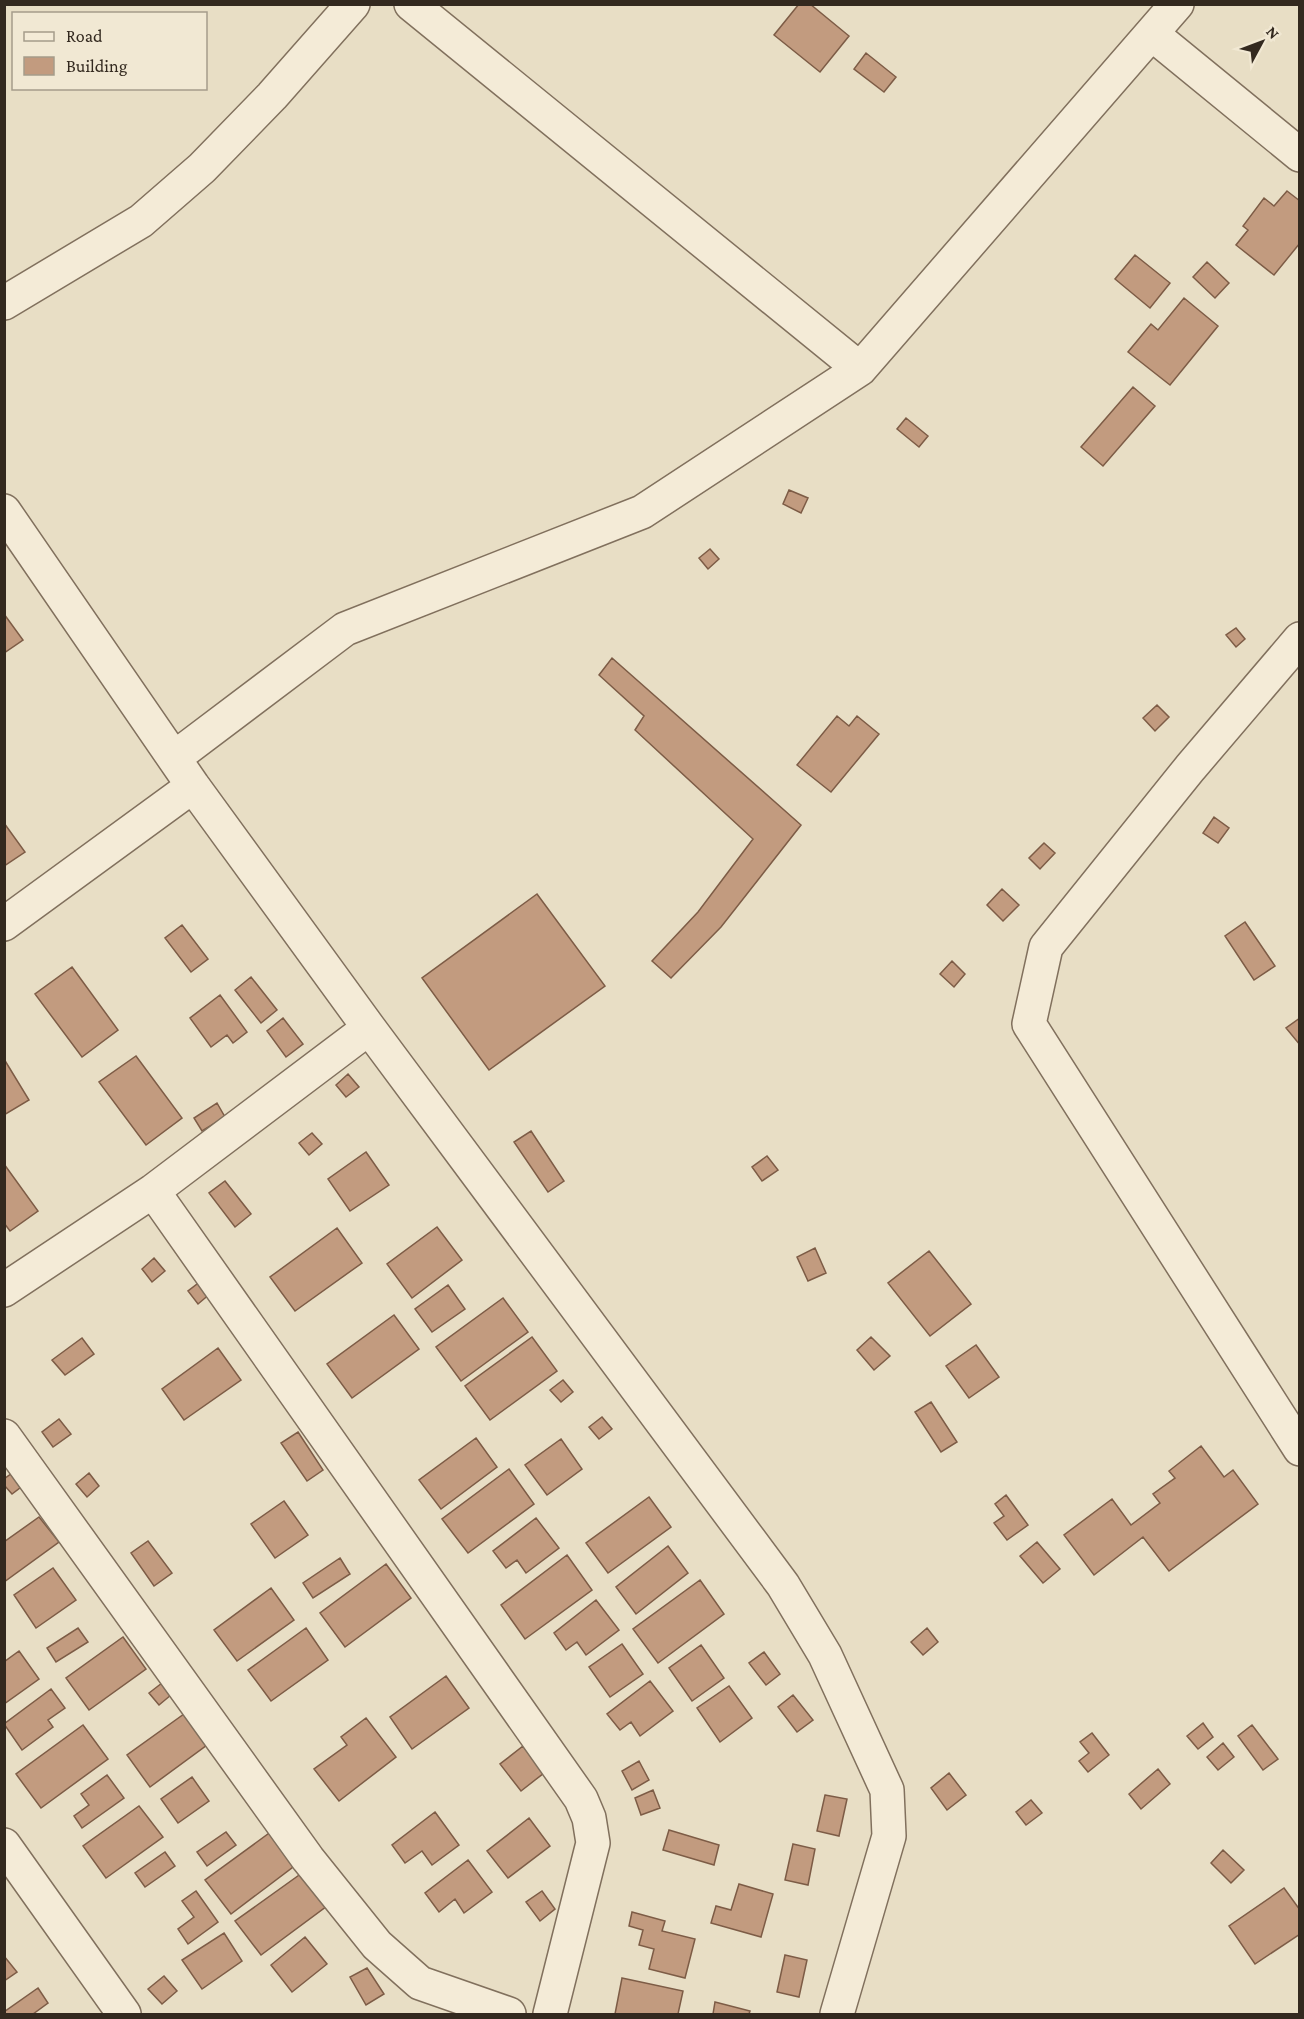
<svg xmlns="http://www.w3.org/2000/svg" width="1304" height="2019" font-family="'Crimson Pro',serif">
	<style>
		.building { fill: #c29b7f; stroke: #7d5c46; stroke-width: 1.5 }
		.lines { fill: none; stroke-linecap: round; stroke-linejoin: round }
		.street-casing { stroke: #81705d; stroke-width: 36 }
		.street { stroke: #f4ebd7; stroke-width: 33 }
	</style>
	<rect width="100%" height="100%" fill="#e8dec5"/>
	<!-- building -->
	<path class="building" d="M799 4H810L849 36 820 72 774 35Z
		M866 53 896 77 884 92 854 69Z
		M1287 191 1300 201V243L1274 275 1236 245 1248 230 1243 226 1264 198 1274 206Z
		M1135 255 1170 283 1150 308 1115 279Z
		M1207 262 1229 283 1215 298 1193 277Z
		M1184 298 1218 326 1170 385 1128 352 1151 324 1158 330Z
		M1133 387 1155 406 1103 466 1081 447Z
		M906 418 928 436 919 447 897 429Z
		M789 490 808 498 801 513 783 504Z
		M710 549 719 559 708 569 699 558Z
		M4 614 23 640 4 653Z
		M1236 628 1245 639 1236 647 1226 635Z
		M612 658 801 825 721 927 671 978 652 961 698 912 753 839 635 730 644 716 599 675Z
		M1157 705 1169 717 1155 731 1143 718Z
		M837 716 849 726 857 716 879 734 831 792 797 765Z
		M1214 817 1229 828 1218 843 1203 833Z
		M4 823 25 852 4 866Z
		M1044 843 1055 853 1040 869 1029 858Z
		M1002 889 1019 905 1003 921 987 905Z
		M537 894 605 986 489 1070 422 978Z
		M1245 922 1275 966 1254 980 1225 936Z
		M182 925 208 959 191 972 165 938Z
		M952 961 965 974 954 987 940 974Z
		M72 967 118 1030 82 1057 35 994Z
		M251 977 277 1010 261 1023 235 990Z
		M220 995 247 1032 233 1043 227 1035 211 1047 190 1018Z
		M283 1018 303 1044 286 1057 267 1031Z
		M1300 1018V1045L1286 1028Z
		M136 1056 182 1118 146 1145 99 1082Z
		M4 1059 29 1100 4 1115Z
		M348 1074 359 1087 346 1097 336 1085Z
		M217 1103 225 1117 202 1131 194 1118Z
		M531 1131 564 1181 548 1192 514 1142Z
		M312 1133 322 1144 309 1155 299 1143Z
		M366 1152 389 1185 350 1211 328 1179Z
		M767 1156 778 1170 762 1181 752 1167Z
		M4 1164 38 1211 10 1231 4 1223Z
		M225 1181 251 1214 235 1227 209 1193Z
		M437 1227 462 1260 412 1298 387 1264Z
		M337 1228 362 1263 295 1311 270 1277Z
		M815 1248 826 1273 808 1281 797 1257Z
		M929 1251 971 1304 930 1336 888 1283Z
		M154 1258 165 1271 152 1282 142 1269Z
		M201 1281 211 1293 198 1304 188 1291Z
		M448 1285 465 1309 432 1332 415 1309Z
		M503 1298 528 1332 461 1381 436 1347Z
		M394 1315 419 1349 352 1398 327 1364Z
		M532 1337 557 1371 490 1420 465 1386Z
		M871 1337 890 1356 874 1370 857 1350Z
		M82 1338 94 1354 65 1375 52 1360Z
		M976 1345 999 1377 969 1398 946 1366Z
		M218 1348 241 1380 184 1420 162 1389Z
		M563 1380 573 1392 561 1402 550 1390Z
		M931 1402 957 1442 941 1452 915 1412Z
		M602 1417 612 1429 599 1439 589 1427Z
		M59 1419 71 1434 53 1447 42 1432Z
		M298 1432 323 1470 307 1481 281 1443Z
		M476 1438 497 1467 441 1509 419 1480Z
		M561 1439 582 1469 547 1495 525 1465Z
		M1201 1446 1224 1477 1233 1470 1258 1504 1169 1571 1143 1537 1094 1575 1064 1535 1112 1499 1131 1525 1160 1503 1153 1494 1175 1478 1169 1471Z
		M509 1469 534 1504 468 1553 442 1519Z
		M15 1471 25 1484 12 1494 4 1485V1479Z
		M89 1473 99 1486 87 1497 76 1484Z
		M1006 1495 1028 1525 1007 1540 994 1523 1004 1516 995 1504Z
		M649 1497 671 1527 608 1573 586 1543Z
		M284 1501 308 1535 275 1558 251 1524Z
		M39 1517 59 1542 4 1582V1542Z
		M536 1518 559 1548 526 1573 517 1560 506 1568 493 1551Z
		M148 1541 172 1573 154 1586 131 1553Z
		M1037 1542 1060 1569 1043 1583 1020 1556Z
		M668 1546 688 1573 636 1614 616 1587Z
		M567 1555 592 1590 525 1639 501 1605Z
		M340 1558 350 1574 313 1598 303 1583Z
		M386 1564 411 1598 345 1647 320 1613Z
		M53 1568 76 1600 36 1628 14 1595Z
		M700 1580 724 1614 658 1663 633 1629Z
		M271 1588 294 1620 237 1661 214 1630Z
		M596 1600 619 1630 586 1655 577 1642 566 1650 554 1633Z
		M78 1628 88 1642 56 1662 47 1648Z
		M306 1628 328 1660 271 1701 248 1670Z
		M927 1628 938 1642 923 1655 911 1642Z
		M123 1637 146 1669 89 1710 66 1678Z
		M622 1644 643 1674 610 1697 589 1667Z
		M701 1645 724 1678 692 1701 669 1668Z
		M19 1651 39 1679 4 1704V1662Z
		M764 1652 780 1674 766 1685 749 1663Z
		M446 1676 469 1708 412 1749 390 1717Z
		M650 1681 673 1711 640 1736 631 1722 620 1730 607 1714Z
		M162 1683 171 1695 159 1705 149 1693Z
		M729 1686 752 1718 720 1742 697 1708Z
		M51 1689 65 1708 48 1720 53 1727 22 1750 4 1724Z
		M793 1695 813 1720 797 1732 778 1707Z
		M184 1714 207 1745 150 1787 127 1755Z
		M366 1718 396 1757 339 1801 314 1769 347 1745 341 1737Z
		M1203 1723 1213 1737 1198 1749 1187 1736Z
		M83 1725 108 1759 41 1808 16 1774Z
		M1252 1725 1278 1759 1263 1770 1238 1736Z
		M1092 1733 1109 1755 1088 1772 1079 1761 1089 1753 1080 1742Z
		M1223 1743 1234 1757 1218 1770 1207 1757Z
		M523 1746 544 1773 521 1791 500 1764Z
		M639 1761 649 1780 632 1790 622 1771Z
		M1158 1769 1170 1784 1141 1809 1129 1794Z
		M949 1773 966 1795 947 1810 931 1788Z
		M107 1775 124 1798 82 1828 74 1816 89 1805 81 1794Z
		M192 1777 209 1801 178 1823 161 1799Z
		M653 1790 660 1808 641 1815 635 1798Z
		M825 1795 847 1799 839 1836 817 1831Z
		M1031 1800 1042 1813 1026 1825 1016 1812Z
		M139 1806 163 1837 106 1878 83 1846Z
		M435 1812 459 1845 432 1865 422 1851 405 1863 392 1845Z
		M529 1818 550 1846 508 1878 487 1851Z
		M669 1830 719 1845 714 1865 663 1850Z
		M272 1831 297 1864 231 1914 205 1880Z
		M226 1832 236 1845 207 1866 197 1852Z
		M793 1844 815 1849 808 1885 785 1880Z
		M1223 1850 1244 1870 1231 1883 1211 1863Z
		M165 1852 175 1866 145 1887 135 1873Z
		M468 1860 492 1892 464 1913 455 1899 439 1912 425 1893Z
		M302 1873 327 1906 261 1955 235 1921Z
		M739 1884 773 1894 761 1937 711 1923 716 1906 731 1910Z
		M1284 1888 1300 1910V1934L1255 1964 1229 1926Z
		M196 1891 218 1922 188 1944 178 1929 194 1917 182 1901Z
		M542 1891 555 1909 540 1921 526 1902Z
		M632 1912 665 1921 662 1931 695 1939 685 1978 649 1969 654 1949 639 1945 643 1930 629 1926Z
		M224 1933 242 1961 202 1989 182 1960Z
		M305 1937 327 1964 292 1992 271 1965Z
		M785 1955 807 1960 799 1997 777 1992Z
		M4 1956 17 1972 4 1981Z
		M367 1968 384 1994 366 2005 350 1977Z
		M164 1976 177 1991 162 2004 148 1989Z
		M622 1978 683 1991 678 2014H615Z
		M38 1988 48 2003 33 2014H4V2012Z
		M715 2002 750 2011 749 2014H713Z"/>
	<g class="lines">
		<!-- street casing -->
		<g class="street-casing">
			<path id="street" d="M411 4 860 369 1177 4
				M1152 34 1300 155
				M4 303 141 221 202 168 272 96 353 4
				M4 511 193 786 369 1028 783 1585 825 1655 887 1790 889 1836 837 2014
				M1300 639 1190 768 1046 947 1029 1024 1300 1449
				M174 758 345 629 642 512 860 369
				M4 924 193 786
				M153 1191 581 1799 589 1818 593 1843 550 2014
				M4 1290 153 1191 369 1028
				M4 1436 308 1859 377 1945 420 1983 509 2014
				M4 1845 124 2014"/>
		</g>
		<!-- street -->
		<use href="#street" class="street"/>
	</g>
	<!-- border -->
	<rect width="1304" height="2019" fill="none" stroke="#33291f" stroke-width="12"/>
	<!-- legend -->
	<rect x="12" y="12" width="195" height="78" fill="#f1e8d3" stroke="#a59c8b" stroke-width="1.5"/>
	<rect x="24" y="32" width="30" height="9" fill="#f4ebd7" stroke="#a59c8b" stroke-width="1.5"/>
	<text x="66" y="42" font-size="18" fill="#33291f">Road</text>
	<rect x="24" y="57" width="30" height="18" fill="#c29b7f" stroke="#a59c8b" stroke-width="1.5"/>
	<text x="66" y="72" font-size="18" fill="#33291f">Building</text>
	<!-- north arrow -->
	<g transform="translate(1262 42) rotate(49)" stroke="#f1e8d3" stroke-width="4.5" paint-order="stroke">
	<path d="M0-4.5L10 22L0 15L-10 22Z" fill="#33291f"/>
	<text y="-9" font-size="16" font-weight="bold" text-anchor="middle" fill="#33291f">N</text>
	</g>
</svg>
